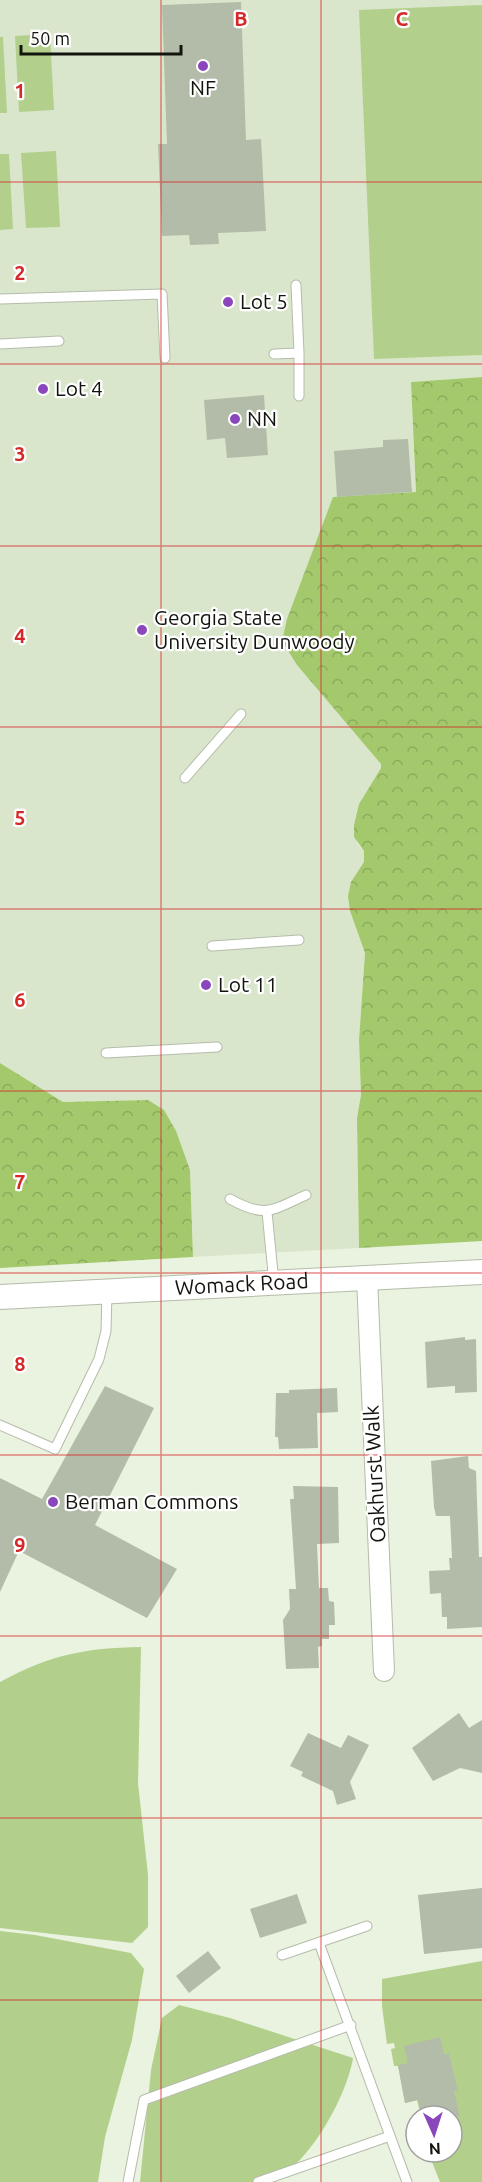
<svg xmlns="http://www.w3.org/2000/svg" width="482" height="2182" font-family="Ubuntu,sans-serif">
	<style>
		.built { fill: #dae6cc }
		.forest { fill: url(#forest-crowns) }
		.pitch { fill: #b2d08c }
		.building { fill: #b3bca9 }
		.lines { fill: none; stroke-linecap: round; stroke-linejoin: round }
		.service-casing { stroke: #b4bcaa; stroke-width: 11 }
		.minor-casing { stroke: #b4bcaa; stroke-width: 22 }
		.tertiary-casing { stroke: #b4bcaa; stroke-width: 26 }
		.service { stroke: #fff; stroke-width: 9 }
		.minor { stroke: #fff; stroke-width: 20 }
		.tertiary { stroke: #fff; stroke-width: 24 }
		.grid { fill: none; stroke: #d62828; stroke-width: 1.5; stroke-opacity: 0.55 }
		.poi-dot { fill: #8a47bc; stroke: #fff; stroke-width: 2 }
		.labels { text-anchor: middle; stroke-width: 4.5; stroke-linejoin: round; paint-order: stroke }
		.poi-label { font-size: 21px; fill: #12140e; stroke: #fff; text-anchor: start }
		.street-label { font-size: 21px; fill: #12140e; stroke: #fff }
		.grid-label { font-size: 20px; text-anchor: middle; font-weight: bold; fill: #d62828; stroke: #fff; stroke-width: 4.5; stroke-linejoin: round; paint-order: stroke }
	</style>
	<defs>
		<pattern id="forest-crowns" width="20" height="18" patternUnits="userSpaceOnUse" patternTransform="scale(1.5)"><rect width="20" height="18" fill="#a3c96c"/><path d="M2 6a3 3 0 1 1 6 0M12 15a3 3 0 1 1 6 0" fill="none" stroke="#8bac5c"/></pattern>
	</defs>
	<rect width="100%" height="100%" fill="#eaf3df"/>
	<!-- built -->
	<path class="built" d="M0 0H482V377L411 382 416 492 297 665 326 696 381 763V768L359 804 357 844 364 851V862L350 911 365 953 359 1040 361 1095 357 1118 359 1248 193 1257 190 1170 147 1100 63 1102 0 1063Z"/>
	<!-- forest -->
	<path class="forest" d="M482 377V1241L359 1248 357 1118 361 1095 359 1040 365 953 350 911 348 896 351 882 364 862V851L354 837V825L359 804 381 768V764L297 665 282 641 287 619 333 497 416 492 411 382Z
		M0 1063 63 1102 148 1100 164 1110 176 1131 190 1170 193 1257 0 1268Z"/>
	<!-- pitch -->
	<path class="pitch" d="M482 5V355L374 359 359 10Z
		M50 34 54 110 19 112 15 36Z
		M0 37H3L7 113H0Z
		M56 151 60 227 26 228 21 153Z
		M0 154H9L13 229 0 230Z
		M141 1647 138 1783 148 1875V1927L132 1943 0 1928V1682C50 1655 84 1648 141 1647Z
		M0 1931 35 1935 131 1953 144 1969 132 2040 105 2137 98 2182H0Z
		M482 1961V2182H440L428 2152H452V2116H421L417 2100 405 2103 398 2066H394L391 2049 395 2048 394 2043 387 2044 382 2006V1979Z
		M179 2005 230 2018 353 2058C347 2096 306 2173 266 2182 254 2182 240 2182 228 2182 199 2182 170 2182 140 2182L151 2070 162 2018Z"/>
	<!-- building -->
	<path class="building" d="M241 2 246 140 261 139 266 231 218 233 219 244 190 245 189 235 162 236 158 144H167L162 5Z
		M264 395 268 455 227 458 225 438 207 440 204 400Z
		M408 439 412 492 337 497 334 451 383 447V440Z
		M465 1337V1340L476 1339 477 1392 455 1393V1386L427 1388 425 1342Z
		M105 1386 154 1408 95 1525 177 1569 147 1618 19 1551 0 1592V1478L42 1499Z
		M337 1388 338 1412 317 1413 318 1448 279 1449 278 1437H275L276 1393H289V1390Z
		M468 1456 469 1468 476 1471 479 1557H482V1627L447 1629V1617H442L441 1593 430 1594 429 1571 450 1570 449 1558H452L450 1516H436L434 1507 431 1461Z
		M293 1486 338 1487 339 1543 317 1544 319 1588H328L329 1601 334 1602 335 1625H329V1639H322V1646L318 1647 319 1668 286 1669 283 1620 290 1609 289 1589H296L290 1499H294Z
		M459 1713 469 1728 482 1720V1773L460 1768 433 1781 412 1748Z
		M308 1733 341 1748 348 1735 369 1745 350 1782 356 1799 337 1805 333 1791 301 1776 303 1772 290 1766Z
		M482 1888V1948L424 1954 418 1895Z
		M297 1894 307 1923 260 1938 250 1909Z
		M208 1951 221 1968 189 1993 176 1976Z
		M440 2037 444 2054H449L458 2091H454L460 2116H421L418 2100 405 2103 398 2065 408 2063 404 2046Z"/>
	<g class="lines">
		<!-- service casing -->
		<g class="service-casing">
			<path id="service" d="M0 299 162 294 165 358
				M0 344 59 341
				M274 354 299 353 296 285
				M299 396V353
				M185 778 241 714
				M212 946 299 940
				M106 1053 217 1047
				M230 1199C266 1219 272 1210 306 1195
				M267 1212 274 1283
				M0 1425 55 1449 99 1359 106 1331 107 1291
				M319 1943 407 2182
				M282 1955 367 1926
				M128 2182 144 2100 351 2025
				M258 2182 390 2136"/>
		</g>
		<!-- minor casing -->
		<g class="minor-casing">
			<path id="minor" d="M367 1278 384 1671"/>
		</g>
		<!-- tertiary casing -->
		<g class="tertiary-casing">
			<g id="tertiary">
				<path id="s1" d="M0 1297 482 1272"/>
			</g>
		</g>
		<!-- service -->
		<use href="#service" class="service"/>
		<!-- minor -->
		<use href="#minor" class="minor"/>
		<!-- tertiary -->
		<use href="#tertiary" class="tertiary"/>
	</g>
	<!-- grid -->
	<path class="grid" d="M161 0V2182M321 0V2182M0 182H482M0 364H482M0 546H482M0 727H482M0 909H482M0 1091H482M0 1273H482M0 1455H482M0 1636H482M0 1818H482M0 2000H482"/>
	<!-- markers -->
	<g class="poi-dot">
		<circle cx="203" cy="66" r="6"/>
		<circle cx="228" cy="302" r="6"/>
		<circle cx="43" cy="389" r="6"/>
		<circle cx="235" cy="419" r="6"/>
		<circle cx="142" cy="630" r="6"/>
		<circle cx="206" cy="985" r="6"/>
		<circle cx="53" cy="1502" r="6"/>
	</g>
	<g class="labels">
		<!-- poi labels -->
		<g class="poi-label">
			<text x="203" y="95" text-anchor="middle">NF</text>
			<text x="240" y="309">Lot 5</text>
			<text x="55" y="396">Lot 4</text>
			<text x="247" y="426">NN</text>
			<text x="154" y="625">Georgia State<tspan x="154" dy="24">University Dunwoody</tspan></text>
			<text x="218" y="992">Lot 11</text>
			<text x="65" y="1509">Berman Commons</text>
		</g>
		<!-- street labels -->
		<g class="street-label">
			<text dy="7" stroke="none"><textPath href="#s1" startOffset="242">Womack Road</textPath></text>
			<text transform="translate(375 1474) rotate(-93)" y="7">Oakhurst Walk</text>
		</g>
	</g>
	<g class="grid-label">
		<text x="241" y="26">B</text>
		<text x="402" y="26">C</text>
		<text x="20" y="98">1</text>
		<text x="20" y="280">2</text>
		<text x="20" y="461">3</text>
		<text x="20" y="643">4</text>
		<text x="20" y="825">5</text>
		<text x="20" y="1007">6</text>
		<text x="20" y="1189">7</text>
		<text x="20" y="1371">8</text>
		<text x="20" y="1552">9</text>
	</g>
	<!-- north arrow -->
	<g transform="translate(434 2134) rotate(177)"><circle r="28" fill="#ffffff" stroke="#a0a19f" stroke-width="1.5"/>
	<path d="M0-4.5L10 22L0 15L-10 22Z" fill="#8a47bc"/>
	<text y="-9" font-size="16" font-weight="bold" text-anchor="middle" fill="#12140e">N</text>
	</g>
	<!-- scale -->
	<path d="M21 45v9h160v-9" fill="none" stroke="#12140e" stroke-width="3"/>
	<text x="30" y="45" font-size="18" fill="#12140e" stroke="#ffffff" stroke-width="4.5" paint-order="stroke">50 m</text>
</svg>
